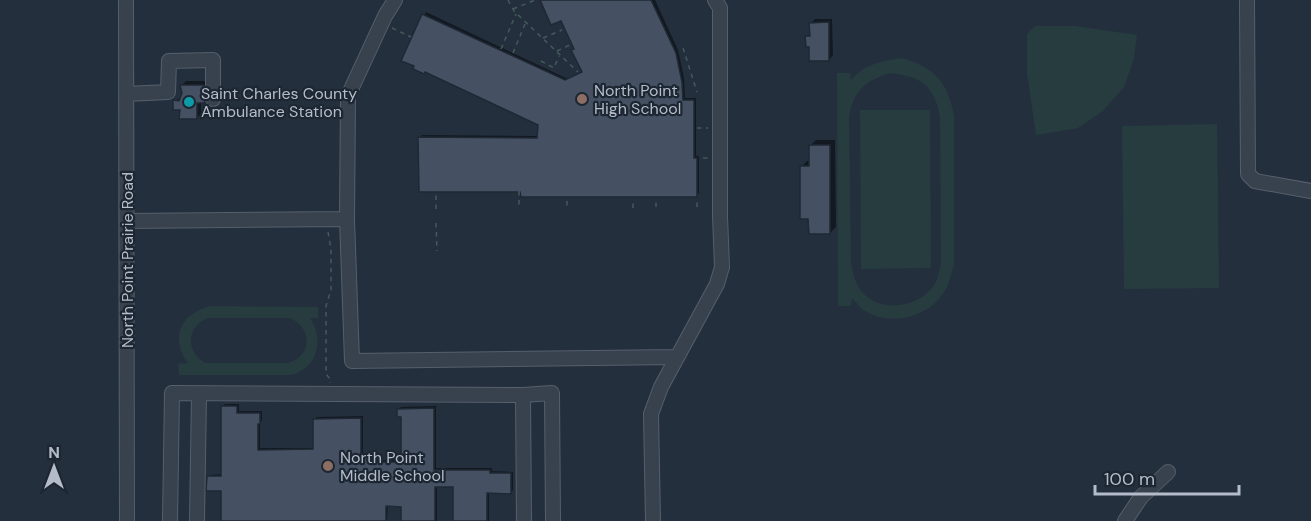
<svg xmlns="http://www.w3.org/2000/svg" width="1311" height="521" font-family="'DM Sans',sans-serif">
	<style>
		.green { fill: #263c3f; fill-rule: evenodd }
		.shadow { fill: #0007 }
		.building { fill: #455162; stroke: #1f2835; stroke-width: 1.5 }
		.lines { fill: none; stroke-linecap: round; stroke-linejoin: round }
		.minor-casing { stroke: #565f6c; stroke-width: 16 }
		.path { stroke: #44595c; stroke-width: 1.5; stroke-dasharray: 4.5 4.5; stroke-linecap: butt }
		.minor { stroke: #38414e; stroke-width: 14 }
		.education-dot { fill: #8d6e63; stroke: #1d2633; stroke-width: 2 }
		.culture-dot { fill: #0f9aa8; stroke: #1d2633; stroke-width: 2 }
		.labels { text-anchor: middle; stroke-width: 4.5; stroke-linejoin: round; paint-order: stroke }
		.poi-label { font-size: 16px; fill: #b4bcc9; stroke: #1d2633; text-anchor: start }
		.street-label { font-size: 16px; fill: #b4bcc9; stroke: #1d2633 }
	</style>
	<rect width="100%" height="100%" fill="#242f3e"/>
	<!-- green -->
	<path class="green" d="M1035 26H1075L1137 35 1134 59 1124 87 1103 111 1078 128 1036 135 1027 74V34Z
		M902 58C935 68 948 82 954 116V264C951 275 949 286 942 295 926 318 890 326 865 311 860 308 856 302 852 298L851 306H838L837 73H850L851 80C864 64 882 61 902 58ZM890 73C920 76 934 85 940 116L941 264C939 270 938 277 936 282 922 307 883 314 863 293 855 284 853 273 851 263L849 117C854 90 865 81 890 73Z
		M860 110H930L931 268 861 269Z
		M1217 124 1219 288 1124 289 1122 126Z
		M211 306 318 307V318H310C325 340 317 369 290 375H179L178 364 188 363C169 338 181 313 211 306ZM208 318H290C313 328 312 357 288 363H206C185 353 186 326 208 318Z"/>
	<!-- shadow -->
	<path class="shadow" d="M542 0H655L678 50 684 78 685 98H696V156H699V193L696 195 521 191 420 138 422 135 539 136V124L403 60 426 12 568 79 583 71 573 50 575 48 561 20Z
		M815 19H832L833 55 829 60 810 46 807 37 811 33V23Z
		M186 81H208V97L204 101H201V114L197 118 181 109 175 101 182 97V85Z
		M816 140H835L836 227 830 233 802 166 807 161H810V146Z
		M225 404H239V411H262V420L260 423V448H315L314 419 317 417 363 416V454H375V460H402V415L399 409 401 407 436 406V468H492V471L513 472V490L510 492H489V521H455V486L437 485V521H403V505H388L387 521H223V490L208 477 211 475 223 474 222 407Z"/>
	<!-- building -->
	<path class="building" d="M540 0H651L676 53 682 82 683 100H694V158H697V197H521L520 192H419L418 137 537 138 538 125 425 72 424 74 413 69 414 66 401 61 422 14 565 80 582 72 571 50 574 49 561 21 551 25Z
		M829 22V61H809V47H806L805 36H810L809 23Z
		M180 85H204L205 103H197V119H179L180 110H173V100L179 101 182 93Z
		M809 145H830V234H809L808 219H800V166H809Z
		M221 406H237V413H260V424H258V450L313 449V419L361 418V456H373V462H401V417H397V409L434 408V470H490V473H511V494L487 493V521H453V487H435V521H401V507L386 506V521H221V491H206L207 476H221Z"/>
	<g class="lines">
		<!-- minor casing -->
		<g class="minor-casing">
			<path id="minor" d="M126 0 127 521
				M1247 0 1248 174 1255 181 1311 191
				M126 94 168 92 169 61 213 60V99
				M347 219 352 361 677 357
				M127 221 347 219 348 96 385 16 395 0
				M523 395 524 521
				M170 521 172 393 523 395 552 393 553 521
				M197 521 199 394
				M653 521 651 414 661 387 717 284 722 267 720 216V8L715 0
				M1125 521 1141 497 1168 472"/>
		</g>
		<!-- path -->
		<path class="path" d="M508 0 514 11 578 72
			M513 9 535 0
			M392 28 411 37
			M543 38 562 30
			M683 48 697 92
			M501 49 516 14
			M557 51 576 42
			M513 53 525 24
			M541 61 554 68 559 56
			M697 128H708
			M703 158H708
			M519 191V209
			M567 201V208
			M656 207V199
			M697 207V199
			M633 208V199
			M436 209V193
			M436 223 437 251
			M328 232 331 249V290L326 306V374L330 379V383"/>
		<!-- minor -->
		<use href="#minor" class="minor"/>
	</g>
	<!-- markers -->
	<g class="education-dot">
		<circle cx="582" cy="99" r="6"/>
		<circle cx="328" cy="466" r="6"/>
	</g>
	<circle class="culture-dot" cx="189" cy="102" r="6"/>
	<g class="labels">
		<!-- poi labels -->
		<g class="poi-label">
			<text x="594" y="96">North Point<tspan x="594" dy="18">High School</tspan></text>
			<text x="201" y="99">Saint Charles County<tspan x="201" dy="18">Ambulance Station</tspan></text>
			<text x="340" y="463">North Point<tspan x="340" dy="18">Middle School</tspan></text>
		</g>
		<!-- street labels -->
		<g class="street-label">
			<text transform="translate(127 260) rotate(-90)" y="6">North Point Prairie Road</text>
		</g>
	</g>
	<!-- north arrow -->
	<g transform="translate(54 467)" stroke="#1d2633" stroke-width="4.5" paint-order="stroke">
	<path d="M0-4.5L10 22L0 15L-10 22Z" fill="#b4bcc9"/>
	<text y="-9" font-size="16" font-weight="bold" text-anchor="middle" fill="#b4bcc9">N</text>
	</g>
	<!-- scale -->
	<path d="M1095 485v9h144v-9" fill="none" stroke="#b4bcc9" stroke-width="3"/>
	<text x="1104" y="485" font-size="18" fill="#b4bcc9" stroke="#1d2633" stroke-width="4.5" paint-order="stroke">100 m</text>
</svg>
